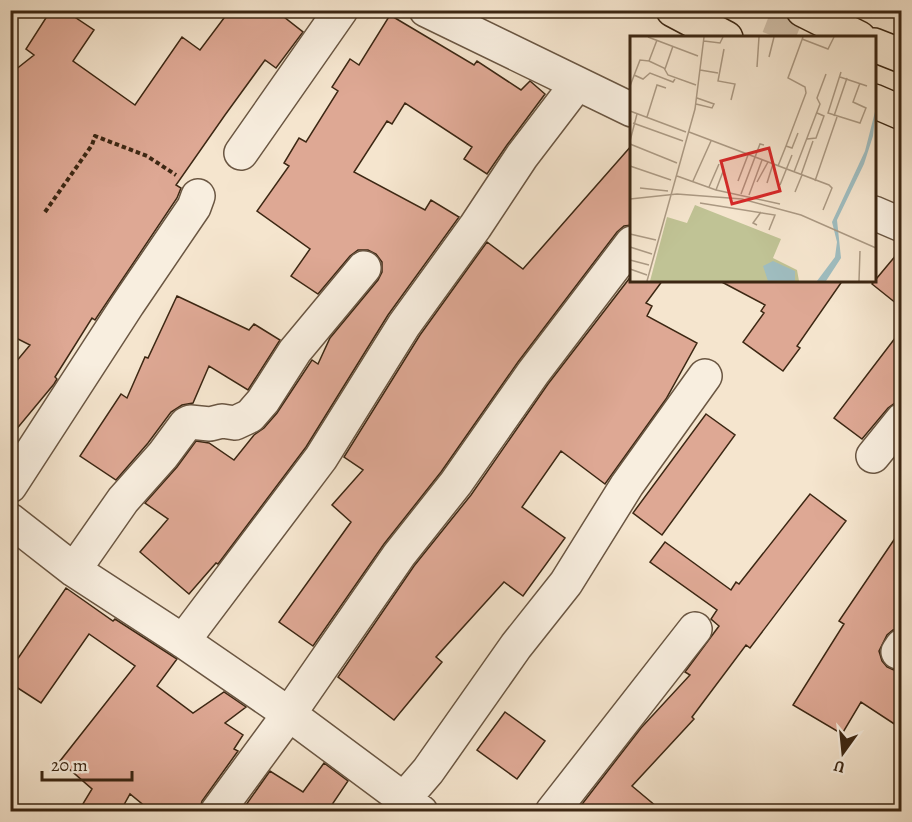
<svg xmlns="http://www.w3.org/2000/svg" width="912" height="822" font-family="Alegreya,serif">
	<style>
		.building { fill: #dea894; stroke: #3c2713; stroke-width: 1.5 }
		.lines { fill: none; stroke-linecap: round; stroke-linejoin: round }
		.minor-tunnel { stroke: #d0bfa9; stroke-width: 33; stroke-dasharray: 33 16; stroke-linecap: butt }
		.minor-casing { stroke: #6a5642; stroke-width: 36 }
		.highway-casing { stroke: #3c2713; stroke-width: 36 }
		.path { stroke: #3c2713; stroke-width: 4; stroke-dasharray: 4.5 3; stroke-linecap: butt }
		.minor { stroke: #f8eedf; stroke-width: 33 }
		.highway { stroke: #f5e5ce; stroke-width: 33 }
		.inset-road { fill: none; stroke: #ab9983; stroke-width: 1.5 }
		.view { fill: #d62828; fill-opacity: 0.15; stroke: #d62828; stroke-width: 3 }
		.inset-edge { fill: none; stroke: #3c2713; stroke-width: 3 }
	</style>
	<rect width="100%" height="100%" fill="#f5e5ce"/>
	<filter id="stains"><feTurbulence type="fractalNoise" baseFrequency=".00333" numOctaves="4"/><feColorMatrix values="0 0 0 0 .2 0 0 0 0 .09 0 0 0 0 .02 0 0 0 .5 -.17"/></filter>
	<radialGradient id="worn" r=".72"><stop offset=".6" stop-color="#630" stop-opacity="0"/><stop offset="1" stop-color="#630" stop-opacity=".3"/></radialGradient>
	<!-- building -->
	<path class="building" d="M51 10H64L94 30 73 61 135 105 182 37 200 50 230 10H275L303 32 276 68 265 60 225 115 176 185 181 188 177 198 95 320 92 318 55 377 57 379 54 384 10 437V369L30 345 10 335V74L34 55 26 49Z
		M390 15 474 65 477 61 521 90 530 81 545 94 507 145 487 174 464 159 472 147 405 103 392 124 387 121 354 172 425 210 431 200 459 217 388 315 306 447 218 564 216 563 189 594 140 552 168 519 145 503 177 467 196 441 209 443 234 460 254 435 264 428 277 413 312 360 318 364 330 338 378 280 382 272V262L376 254 368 250H358L350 256 318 294 291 276 310 249 257 211 289 166 284 163 299 138 306 142 338 91 332 87 350 59 359 65Z
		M632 145V225L624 226 617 232 518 362 441 472 384 544 313 646 279 622 351 522 332 505 363 470 344 457 420 335 487 242 523 269Z
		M902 248V308L872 284Z
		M632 275V280H663L646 303 652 306 647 316 697 343 666 399 605 484 561 451 522 507 565 538 523 596 504 582 436 657 442 662 394 720 338 677 414 566 471 495 548 384Z
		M718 280H843L797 346 800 348 783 371 743 342 764 313 761 311 765 305Z
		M177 296 249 330 254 324 280 340 248 390 209 366 193 403 182 405 171 412 148 443 116 480 80 456 121 394 127 398 145 357 148 358Z
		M902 329V402L895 403 888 408 862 439 834 418Z
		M706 414 735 435 662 535 633 513Z
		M810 494 846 521 750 648 746 645 692 717 694 719 632 786 663 812H576L641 728 690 675 685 672 719 626 711 619 717 610 650 562 665 542 731 590 736 582 739 584Z
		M902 528V628L893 630 887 635 879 651 882 661 887 667 896 671 902 670V729L861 702 842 734 793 705 844 624 839 621Z
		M66 588 113 621 115 619 177 659 157 686 193 713 224 692 246 707 225 723 243 735 234 749 238 751 202 801 199 812H152L130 794 120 812H78L92 789 60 761 135 666 89 634 41 703 10 683V670Z
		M505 712 545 741 517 779 477 750Z
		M324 763 348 781 329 809 333 812H241L270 771 303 792Z"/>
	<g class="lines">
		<!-- minor-tunnel -->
		<path class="minor-tunnel" d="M778 38 789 10"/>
		<!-- minor casing -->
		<g class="minor-casing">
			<path id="minor" d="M426 10 632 110
				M241 153 341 10
				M874 213 902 225
				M873 456 902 420
				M10 486 128 304 194 207 198 196
				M10 520 74 570 183 641 289 714 421 812
				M74 570 123 500 163 455 186 424 190 422 210 424 222 421 235 423 250 416 263 401 295 351 364 268
				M183 641 321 458 404 325 475 227 522 156 577 84
				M898 652 902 646
				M403 800 428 771 516 646 566 583 627 485 705 376
				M217 812 289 714 399 555 456 483 533 373 632 243
				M552 812 695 629"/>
		</g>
		<!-- highway casing -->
		<g class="highway-casing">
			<path id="highway" d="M673 10 726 38
				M803 10 859 38
				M874 45 902 56
				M874 101 902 113"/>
		</g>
		<!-- path -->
		<path class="path" d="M45 212 92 145 95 136 147 156 176 175"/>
		<!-- minor -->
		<use href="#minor" class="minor"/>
		<!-- highway -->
		<use href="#highway" class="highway"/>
	</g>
	<!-- overview -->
	<g transform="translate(630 36)">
		<rect width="246" height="246" fill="#f5e5ce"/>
		<path d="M65 169 151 203 143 222 167 234 169 245H20L37 181 57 187Z" fill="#c0c395"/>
		<path d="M246 72 243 100 234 128 207 184 211 222 196 245H187L205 221 207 206 202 186 235 115ZM143 225 165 235V245H138L133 230Z" fill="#9fbdc0"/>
		<path class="inset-road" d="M18 1 68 20M172 3 198 13 204 1M74 5 90 7 93 1M94 13 88 45 105 48 101 64M139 21 144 1M19 25 34 32 38 39 66 49M127 31 129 1M35 33 43 10M70 34 88 37M211 36 198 77 230 87 236 72 223 66 230 47M4 39 13 43 20 37 43 46 45 43M210 41 237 50M0 50 10 24 19 25 27 4M66 68 82 72 84 68 67 62M0 75 56 96M204 80 217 42M17 81 27 49 36 52M3 87 53 105M59 96 199 149 202 152 193 174M168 97 162 112 156 110 176 57 175 51 158 42 173 1M177 103 186 102 194 80 187 77M0 105 7 78M0 108 47 127M0 130 41 144M148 130 156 110M164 136 190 68 187 62 196 38M171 139 183 105M47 140 86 154 150 168M63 145 81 105M108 145 118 119M185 145 207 81M127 146 138 126M137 147 143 128M150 149 162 119M79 151 89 128M10 152 38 155M86 154 94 133M165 156 172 139M111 158 130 108 134 109M119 159 132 124M0 163 47 158 112 163 171 179 246 212M70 167 145 179 139 194M127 189 123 187 131 176M0 198 26 204M0 211 22 218M0 224 19 229M0 233 17 239M17 245 65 73 74 1M229 245 230 215"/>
		<path class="view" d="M139 112 150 155 102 168 91 125Z"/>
		<rect width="246" height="246" class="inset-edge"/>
	</g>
	<!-- margin -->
	<rect width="912" height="822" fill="none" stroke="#f5e5ce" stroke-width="36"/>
	<rect x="12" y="12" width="888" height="798" fill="none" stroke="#3c2713" stroke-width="3"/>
	<rect x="18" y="18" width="876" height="786" fill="none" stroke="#3c2713" stroke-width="1.5"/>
	<!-- north arrow -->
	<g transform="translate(843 753) rotate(195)" stroke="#f8eedf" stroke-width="4.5" paint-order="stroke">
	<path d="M0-4.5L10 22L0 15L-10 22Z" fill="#3c2713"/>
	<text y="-9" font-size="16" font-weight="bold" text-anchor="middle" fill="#3c2713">U</text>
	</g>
	<!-- scale -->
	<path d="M42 771v9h90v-9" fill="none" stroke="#3c2713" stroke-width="3"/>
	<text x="51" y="771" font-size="18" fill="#3c2713" stroke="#f8eedf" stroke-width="4.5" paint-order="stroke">20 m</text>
	<rect width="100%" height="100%" filter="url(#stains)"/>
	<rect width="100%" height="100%" fill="url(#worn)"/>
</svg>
